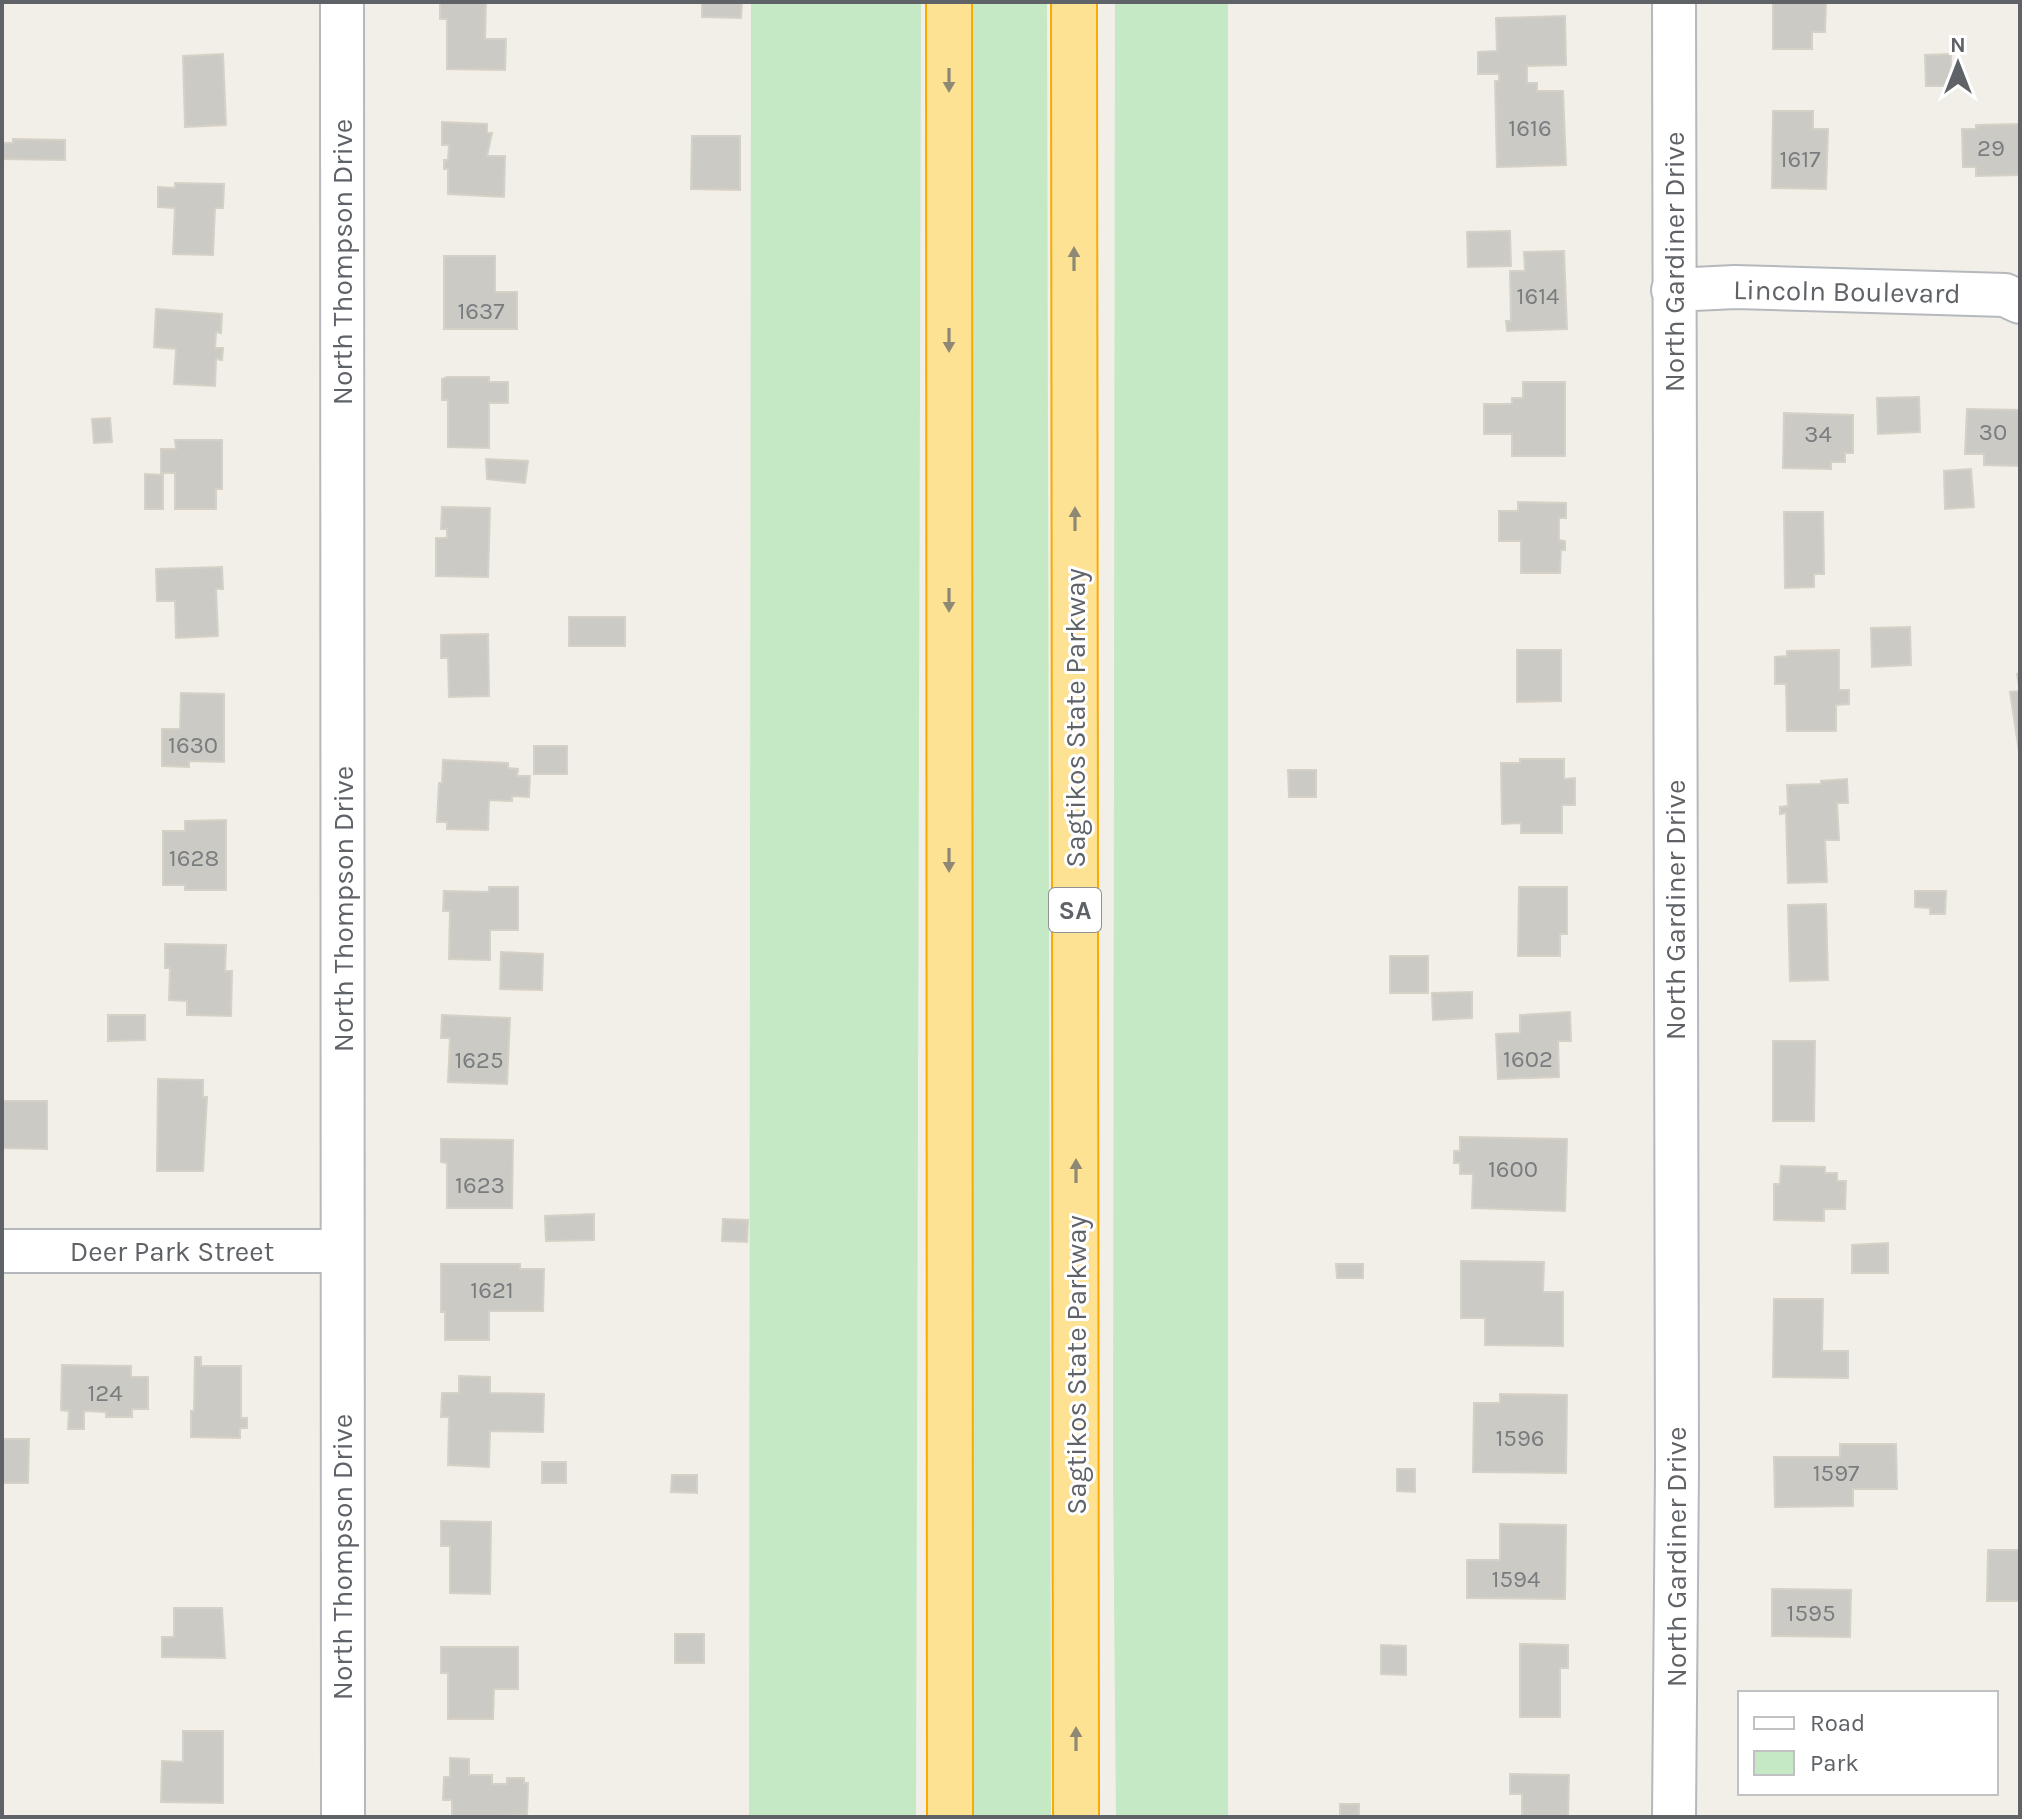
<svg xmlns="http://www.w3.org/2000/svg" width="2022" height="1819" font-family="Karla,sans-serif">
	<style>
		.green { fill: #c5e8c5 }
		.building { fill: #cccac5; stroke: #d6d1c6; stroke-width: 2 }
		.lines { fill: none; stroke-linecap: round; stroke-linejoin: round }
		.minor-casing { stroke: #b5b8bc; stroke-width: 46 }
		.highway-casing { stroke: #f9ab00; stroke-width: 48 }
		.minor { stroke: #fff; stroke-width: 42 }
		.highway { stroke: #fde293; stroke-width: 44 }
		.oneway { fill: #8e8975 }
		.labels { text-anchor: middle; stroke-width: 6; stroke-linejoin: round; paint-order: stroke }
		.number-label { font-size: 24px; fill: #7a7d7f }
		.shield { fill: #fff; stroke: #8f9295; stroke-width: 2 }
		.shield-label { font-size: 26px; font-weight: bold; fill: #5f6368 }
		.street-label { font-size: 28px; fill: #5f6368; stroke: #fff }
	</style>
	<rect width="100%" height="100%" fill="#f1efe8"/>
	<!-- green -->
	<path class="green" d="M751 2H921L916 1817H749Z
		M973 2H1047L1051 1817H973Z
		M1115 2H1228V1817H1116L1113 1476Z"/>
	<!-- building -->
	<path class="building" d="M440 2H486L485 39H506L505 70 447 69V19H440Z
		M702 2H742L741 18 702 17Z
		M1773 2H1826L1825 32H1812V49H1773Z
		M1565 16 1566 65 1527 66V83H1537V91H1563L1566 165 1497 167 1495 81H1499V74H1478V52L1497 51 1496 18Z
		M223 54 226 125 185 127 183 56Z
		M1951 54V86H1926L1925 55Z
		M1773 111H1813V129H1828L1826 189 1772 188Z
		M442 122 487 124V133H492L487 156H505L504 197 448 194V169H444V160H448L449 145H442Z
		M2020 124V175L1976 176V167H1963L1962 129H1976V125Z
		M692 136H740V190L691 189Z
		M13 139 65 140V160L2 159V143H13Z
		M175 183 224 184 223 208H215L213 255 173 254 175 208 158 207V187L175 188Z
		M1510 231 1511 266 1468 267 1467 232Z
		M1564 251 1567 329 1507 331 1506 321H1511L1510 271H1525L1524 252Z
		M444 256H495V292H517V329H444Z
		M156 309 222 314 221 333 216 332 215 348H223L222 360 216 359 215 386 174 384 176 349 154 347Z
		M447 377H489V382H508V403H489V448L448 447V400H442V379Z
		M1523 382H1565V456H1512V434H1484V404H1512V398H1523Z
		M1919 397 1920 432 1878 434 1877 398Z
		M1967 409 2020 410V466L1984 465V454H1965Z
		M1784 413 1853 415V453H1845V462H1831V469L1783 468Z
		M110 418 112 442 94 443 92 419Z
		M175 440H222V489H216V509H175V473H161V449H176Z
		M486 459 528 461 525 483 487 479Z
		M1971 469 1974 507 1945 509 1944 471Z
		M145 474 163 475V509H145Z
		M1518 502 1566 503V518H1559V540L1565 541V550H1561L1560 573H1521V541H1499V511H1518Z
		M442 507 490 508 488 577 436 576V538H447V529H441Z
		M1784 512H1823L1824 574H1814V587L1785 588Z
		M222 567 223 589H216L218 636 176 638 175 601H157L156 569Z
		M569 617H625V646H569Z
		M1910 627 1911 665 1872 667 1871 628Z
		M488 634 489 696 449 697 448 658H441V635Z
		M1517 650H1561V701L1517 702Z
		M1839 650V690H1849V704L1836 705V731H1787L1786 684H1775V657L1787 656V651Z
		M2020 673V751L2019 752 2010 692 2020 691 2017 674Z
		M181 693 224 694V762L189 761V767L162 766V729H180Z
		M534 746H567V774H534Z
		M1520 759H1564V779L1575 778V805H1562V833H1521V823L1502 824 1501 763H1520Z
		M443 760 508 763V768L518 769 517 776H530L529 797 512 796V801L489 800 488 830 447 829V822H437L439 783H442Z
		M1288 770H1316V797H1289Z
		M1847 779 1848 803H1837L1839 840H1825L1827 882 1788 883 1786 813 1780 814V807L1788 806 1787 785 1821 784V781Z
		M226 820V890H185V885H163V831H185V821Z
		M489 887H518V930H490V960L449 959 450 911H443L444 891 489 892Z
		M1519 887H1567V934H1560V956H1518Z
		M1915 891H1946L1945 914H1930V908L1915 907Z
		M1826 904 1828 980 1790 981 1788 905Z
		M165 944 226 945 225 971H232L231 1016 187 1015V1001L169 1000 170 968H165Z
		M501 952 543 954 542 990 500 989Z
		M1390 956H1428V993H1390Z
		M1472 992V1018L1433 1020 1432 993Z
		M1570 1012 1571 1041H1558L1559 1077 1498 1079 1496 1034 1520 1033V1015Z
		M108 1015H145V1040L108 1041Z
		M442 1015 510 1018 507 1084 448 1082 450 1038H441Z
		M1773 1041H1815L1814 1121H1773Z
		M158 1079 203 1080V1097H207L203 1171H157Z
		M2 1101H47V1149L2 1148Z
		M1460 1137 1567 1139 1565 1211 1472 1208 1473 1174H1460V1163H1454V1151H1460Z
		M441 1139 513 1140 512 1208H447V1163L441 1162Z
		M1781 1166 1825 1167V1173H1837V1181H1846L1845 1209H1824V1221L1774 1220V1184H1780Z
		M594 1214V1240L546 1241 545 1216Z
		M723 1219 748 1220 747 1242 722 1241Z
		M1888 1243V1273H1852V1245Z
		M1461 1261 1544 1262 1543 1292H1563V1346L1485 1345V1318H1461Z
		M441 1264H520V1269H544L543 1311H489V1340H445V1312H441Z
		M1336 1264H1363V1278H1337Z
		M1774 1299H1823L1822 1351H1848V1378L1773 1377Z
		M195 1357H201V1366H241V1418H247V1428H240V1438L191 1437V1411H194Z
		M62 1365 131 1366V1377H148V1409H132V1417H106V1412L84 1411V1429H68L69 1411 61 1410Z
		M459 1376 490 1377V1393L544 1394 543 1432 490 1431 489 1467 448 1465 449 1417H441L442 1393H459Z
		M1500 1394 1567 1395 1566 1473 1473 1472 1474 1403H1500Z
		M3 1439H29L28 1483H3Z
		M1840 1444H1896L1897 1489H1853V1506L1775 1507 1774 1457H1840Z
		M542 1462H566V1483H542Z
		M1397 1469H1415V1492L1397 1491Z
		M672 1475H697V1493L671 1492Z
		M441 1521 491 1522 490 1594 450 1593V1546H441Z
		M1500 1524 1566 1525 1565 1599 1467 1598V1560H1500Z
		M1988 1550H2020V1601H1987Z
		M1772 1589 1851 1590 1850 1637 1772 1636Z
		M174 1608H222L225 1658 162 1657V1637H174Z
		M675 1634H704V1663H675Z
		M1520 1644 1568 1645V1668H1560V1717H1520Z
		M1381 1645 1406 1646V1675L1381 1674Z
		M441 1647H518V1689H494L493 1719H448V1673H441Z
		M183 1731H223V1803L161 1802 162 1761 183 1762Z
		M450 1758 469 1759V1775H492V1784H507V1778H524V1783H528L527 1815 452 1817V1800H443L444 1777H450Z
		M1510 1774 1569 1775 1568 1817H1522V1794H1510Z
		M1340 1804H1359V1817H1340Z"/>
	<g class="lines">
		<!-- minor casing -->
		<g class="minor-casing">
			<path id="minor" d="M342 2 343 1817
				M1673 290 1735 287 2005 295 2020 302
				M2 1251H342
				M1674 1817 1677 1469 1674 2"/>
		</g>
		<!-- highway casing -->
		<g class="highway-casing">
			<path id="highway" d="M949 2 950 1817
				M1074 2 1076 1817"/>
		</g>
		<!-- minor -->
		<use href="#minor" class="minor"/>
		<!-- highway -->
		<use href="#highway" class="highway"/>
	</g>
	<!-- one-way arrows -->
	<defs><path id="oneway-solid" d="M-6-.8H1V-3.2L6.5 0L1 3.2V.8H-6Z" transform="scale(2)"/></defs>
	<g class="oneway">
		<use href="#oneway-solid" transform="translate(949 80) rotate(90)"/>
		<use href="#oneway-solid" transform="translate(1074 259) rotate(-90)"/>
		<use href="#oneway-solid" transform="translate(949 340) rotate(90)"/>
		<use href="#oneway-solid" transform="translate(1075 519) rotate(-90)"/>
		<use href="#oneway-solid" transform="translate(949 600) rotate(90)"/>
		<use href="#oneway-solid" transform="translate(949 860) rotate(90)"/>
		<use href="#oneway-solid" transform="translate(1076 1171) rotate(-90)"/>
		<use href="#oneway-solid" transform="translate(1076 1739) rotate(-90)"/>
	</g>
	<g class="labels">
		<!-- number labels -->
		<g class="number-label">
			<text x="1530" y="136">1616</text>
			<text x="1991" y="156">29</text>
			<text x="1800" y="167">1617</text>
			<text x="1538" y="304">1614</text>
			<text x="481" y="319">1637</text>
			<text x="1993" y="440">30</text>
			<text x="1818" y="442">34</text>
			<text x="193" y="753">1630</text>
			<text x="194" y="866">1628</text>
			<text x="1528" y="1067">1602</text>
			<text x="479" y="1068">1625</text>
			<text x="1513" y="1177">1600</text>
			<text x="480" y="1193">1623</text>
			<text x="492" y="1298">1621</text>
			<text x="105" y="1401">124</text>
			<text x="1520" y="1446">1596</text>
			<text x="1836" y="1481">1597</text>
			<text x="1516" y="1587">1594</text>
			<text x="1811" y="1621">1595</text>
		</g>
		<!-- shield labels -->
		<rect class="shield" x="1049" y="888" width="52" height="44" rx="6"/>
		<g class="shield-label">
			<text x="1075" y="919">SA</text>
		</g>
		<!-- street labels -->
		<g class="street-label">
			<text transform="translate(342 262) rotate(-90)" y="10">North Thompson Drive</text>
			<text transform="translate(1674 262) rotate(-90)" y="10">North Gardiner Drive</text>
			<text transform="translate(1847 291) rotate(1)" y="10">Lincoln Boulevard</text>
			<text transform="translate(1075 718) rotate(-90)" y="10">Sagtikos State Parkway</text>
			<text transform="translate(343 909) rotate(-90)" y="10">North Thompson Drive</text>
			<text transform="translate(1675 910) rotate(-90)" y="10">North Gardiner Drive</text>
			<text x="172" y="1261">Deer Park Street</text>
			<text transform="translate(1076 1365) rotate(-90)" y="10">Sagtikos State Parkway</text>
			<text transform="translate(342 1557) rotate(-90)" y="10">North Thompson Drive</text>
			<text transform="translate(1676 1557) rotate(-90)" y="10">North Gardiner Drive</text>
		</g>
	</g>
	<!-- border -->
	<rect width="2022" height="1819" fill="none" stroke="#5f6368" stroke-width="8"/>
	<!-- legend -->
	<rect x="1738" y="1691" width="260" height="104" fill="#ffffff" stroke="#bfc1c3" stroke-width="2"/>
	<rect x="1754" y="1717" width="40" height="12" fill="#ffffff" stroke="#bfc1c3" stroke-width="2"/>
	<text x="1810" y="1731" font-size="24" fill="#5f6368">Road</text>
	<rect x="1754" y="1751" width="40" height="24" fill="#c5e8c5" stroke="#bfc1c3" stroke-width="2"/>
	<text x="1810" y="1771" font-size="24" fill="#5f6368">Park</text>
	<!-- north arrow -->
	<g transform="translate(1958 64)" stroke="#ffffff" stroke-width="6" paint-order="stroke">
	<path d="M0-6L14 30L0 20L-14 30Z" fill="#5f6368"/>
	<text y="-12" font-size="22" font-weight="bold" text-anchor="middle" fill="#5f6368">N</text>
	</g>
</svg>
